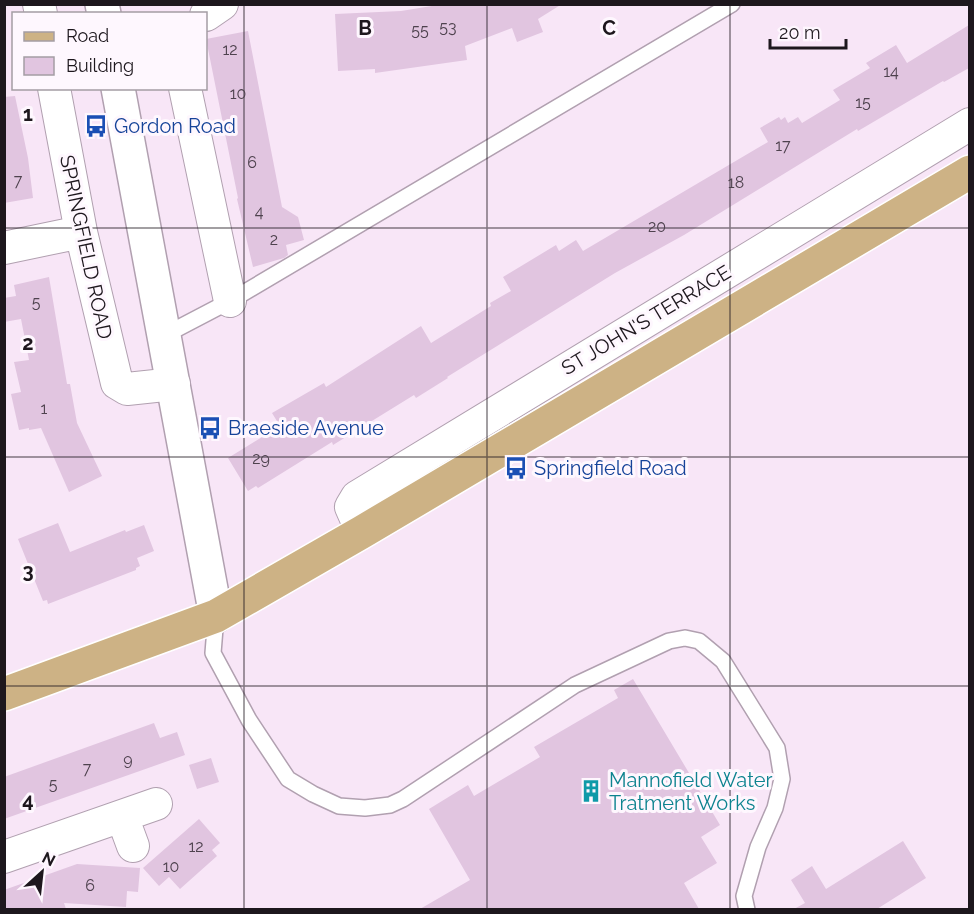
<svg xmlns="http://www.w3.org/2000/svg" width="974" height="914" font-family="Raleway,sans-serif">
	<style>
		.building { fill: #e1c5e0 }
		.lines { fill: none; stroke-linecap: round; stroke-linejoin: round }
		.lane-casing { stroke: #b1a0b0; stroke-width: 18 }
		.street-casing { stroke: #b1a0b0; stroke-width: 34 }
		.secondary-casing { stroke: #b1a0b0; stroke-width: 36 }
		.primary-casing { stroke: #fff; stroke-width: 36 }
		.lane { stroke: #fff; stroke-width: 15 }
		.street { stroke: #fff; stroke-width: 32 }
		.secondary { stroke: #fff; stroke-width: 33 }
		.primary { stroke: #cdb285; stroke-width: 33 }
		.grid { fill: none; stroke: #1d171d; stroke-width: 1.5; stroke-opacity: 0.55 }
		.labels { text-anchor: middle; stroke-width: 6; stroke-linejoin: round; paint-order: stroke }
		.number-label { font-size: 16px; fill: #4e424e }
		.transit-label { font-size: 20px; fill: #164399; stroke: #fef7fe; text-anchor: start }
		.street-label { font-size: 20px; fill: #1d171d; stroke: #fef7fe }
		.culture-label { font-size: 20px; fill: #0d838f; stroke: #fef7fe; text-anchor: start }
		.grid-label { font-size: 20px; text-anchor: middle; font-weight: bold; fill: #1d171d; stroke: #fef7fe; stroke-width: 6; stroke-linejoin: round; paint-order: stroke }
	</style>
	<rect width="100%" height="100%" fill="#f8e6f7"/>
	<!-- building -->
	<path class="building" d="M444 4H562L538 19 543 32 517 42 512 28 465 46 467 60 375 73V69L338 71 335 14 401 11Z
		M969 25V68L944 82 943 81 858 131 857 129 684 235 615 273 447 377 448 378 416 398 414 395 333 445 332 442 258 488 256 486 248 491 228 458 280 426 272 413 324 383 326 387 421 326 431 343 491 306 490 303 511 291 503 277 556 245 559 251 576 240 583 251 768 142 760 128 779 117 781 120 785 117 788 123 798 117 802 123 840 100 833 90 870 68 866 63 896 45 907 63Z
		M248 31 282 207 298 217 304 240 286 245 288 255 284 258 253 267 237 199 238 198 206 39Z
		M15 96 28 158 33 198 4 203V97Z
		M49 277 67 384H70L77 423 102 476 69 492 41 428 29 430V428L19 430 11 394 21 392 14 362 29 360 21 319 4 322V298L16 296 14 285Z
		M58 523 70 552 125 530 126 532 144 525 154 551 137 558 140 566 136 568V570L48 604 47 600 43 601 18 539Z
		M633 679 720 825 701 837 717 863 684 883 699 909H420L470 880 429 809 468 785 474 796 540 757 534 747 618 698 614 690Z
		M154 723 160 738 177 732 185 755 4 819V777Z
		M211 758 219 782 197 789 189 765Z
		M199 819 220 843 212 850 217 856 180 889 169 877 159 886 143 868Z
		M903 841 926 878 877 909H794L805 903 791 880 812 866 826 889Z
		M77 864 140 868 138 892 127 891 126 907 64 903 66 909H4V890Z"/>
	<g class="lines">
		<!-- lane casing -->
		<g class="lane-casing">
			<path id="lane" d="M165 335 230 301 732 4
				M216 616 213 653 249 720 288 779 313 794 339 806 365 808 390 805 403 799 575 685 669 641 685 638 699 641 723 661 777 748 782 779 775 808 758 847 744 896 747 910"/>
		</g>
		<!-- street casing -->
		<g class="street-casing">
			<path id="street" d="M39 4 41 14
				M206 15 222 4
				M54 88 81 232 117 383 127 389 174 384
				M185 88 230 301
				M4 248 81 232
				M362 532 351 507 357 497 970 124
				M122 816 133 846
				M4 857 156 804"/>
		</g>
		<!-- secondary casing -->
		<g class="secondary-casing">
			<path id="secondary" d="M102 4 104 14
				M118 88 216 616"/>
		</g>
		<!-- primary casing -->
		<g class="primary-casing">
			<path id="primary" d="M4 694 216 616 362 532 970 172"/>
		</g>
		<!-- lane -->
		<use href="#lane" class="lane"/>
		<!-- street -->
		<use href="#street" class="street"/>
		<!-- secondary -->
		<use href="#secondary" class="secondary"/>
		<!-- primary -->
		<use href="#primary" class="primary"/>
	</g>
	<!-- grid -->
	<path class="grid" d="M244 4V910M487 4V910M730 4V910M4 228H970M4 457H970M4 686H970"/>
	<!-- icons -->
	<defs>
		<g id="bus-bare" transform="scale(1.8)"><path d="M-5-6H5V4H4V6H2V4H-2V6H-4V4H-5ZM-3.5-4V0h7V-4ZM-3.5 1.2v1.5H-2V1.2ZM2 1.2v1.5H3.5V1.2Z" fill="#1a4fb4" stroke="#fef7fe" stroke-width="2.5" paint-order="stroke"/></g>
		<g id="building-bare" transform="scale(1.8)"><path d="M-4-6H4V6H1V3H-1V6H-4ZM-2.5-4.3h1.7v1.8h-1.7ZM.8-4.3h1.7v1.8H.8ZM-2.5-1h1.7V.8h-1.7ZM.8-1h1.7V.8H.8Z" fill="#0f9aa8" stroke="#fef7fe" stroke-width="2.5" paint-order="stroke"/></g>
	</defs>
	<g fill-rule="evenodd">
		<use href="#bus-bare" x="96" y="126"/>
		<use href="#bus-bare" x="210" y="428"/>
		<use href="#bus-bare" x="516" y="468"/>
		<use href="#building-bare" x="591" y="791"/>
	</g>
	<g class="labels">
		<!-- number labels -->
		<g class="number-label">
			<text x="448" y="33">53</text>
			<text x="420" y="36">55</text>
			<text x="230" y="55">12</text>
			<text x="891" y="77">14</text>
			<text x="238" y="99">10</text>
			<text x="863" y="108">15</text>
			<text x="783" y="151">17</text>
			<text x="252" y="168">6</text>
			<text x="18" y="186">7</text>
			<text x="736" y="188">18</text>
			<text x="259" y="217">4</text>
			<text x="657" y="232">20</text>
			<text x="274" y="245">2</text>
			<text x="36" y="308">5</text>
			<text x="44" y="414">1</text>
			<text x="261" y="464">29</text>
			<text x="128" y="765">9</text>
			<text x="87" y="774">7</text>
			<text x="53" y="790">5</text>
			<text x="196" y="852">12</text>
			<text x="171" y="872">10</text>
			<text x="90" y="891">6</text>
		</g>
		<!-- transit labels -->
		<g class="transit-label">
			<text x="114" y="133">Gordon Road</text>
			<text x="228" y="435">Braeside Avenue</text>
			<text x="534" y="475">Springfield Road</text>
		</g>
		<!-- street labels -->
		<g class="street-label">
			<text transform="translate(86 247) rotate(78)" y="7">SPRINGFIELD ROAD</text>
			<text transform="translate(646 320) rotate(-31)" y="7">ST JOHN'S TERRACE</text>
		</g>
		<!-- culture labels -->
		<g class="culture-label">
			<text x="609" y="787">Mannofield Water<tspan x="609" dy="23">Tratment Works</tspan></text>
		</g>
	</g>
	<g class="grid-label">
		<text x="365" y="35">B</text>
		<text x="609" y="35">C</text>
		<text x="28" y="121">1</text>
		<text x="28" y="350">2</text>
		<text x="28" y="578">3</text>
		<text x="28" y="807">4</text>
	</g>
	<!-- border -->
	<rect width="974" height="914" fill="none" stroke="#1d171d" stroke-width="12"/>
	<!-- legend -->
	<rect x="12" y="12" width="195" height="78" fill="#fef7fe" stroke="#a49da4" stroke-width="1.5"/>
	<rect x="24" y="32" width="30" height="9" fill="#cdb285" stroke="#a49da4" stroke-width="1.5"/>
	<text x="66" y="42" font-size="18" fill="#1d171d">Road</text>
	<rect x="24" y="57" width="30" height="18" fill="#e1c5e0" stroke="#a49da4" stroke-width="1.5"/>
	<text x="66" y="72" font-size="18" fill="#1d171d">Building</text>
	<!-- north arrow -->
	<g transform="translate(42 872) rotate(27)" stroke="#fef7fe" stroke-width="4.5" paint-order="stroke">
	<path d="M0-4.5L10 22L0 15L-10 22Z" fill="#1d171d"/>
	<text y="-9" font-size="16" font-weight="bold" text-anchor="middle" fill="#1d171d">N</text>
	</g>
	<!-- scale -->
	<path d="M770 39v9h76v-9" fill="none" stroke="#1d171d" stroke-width="3"/>
	<text x="779" y="39" font-size="18" fill="#1d171d" stroke="#fef7fe" stroke-width="4.5" paint-order="stroke">20 m</text>
</svg>
